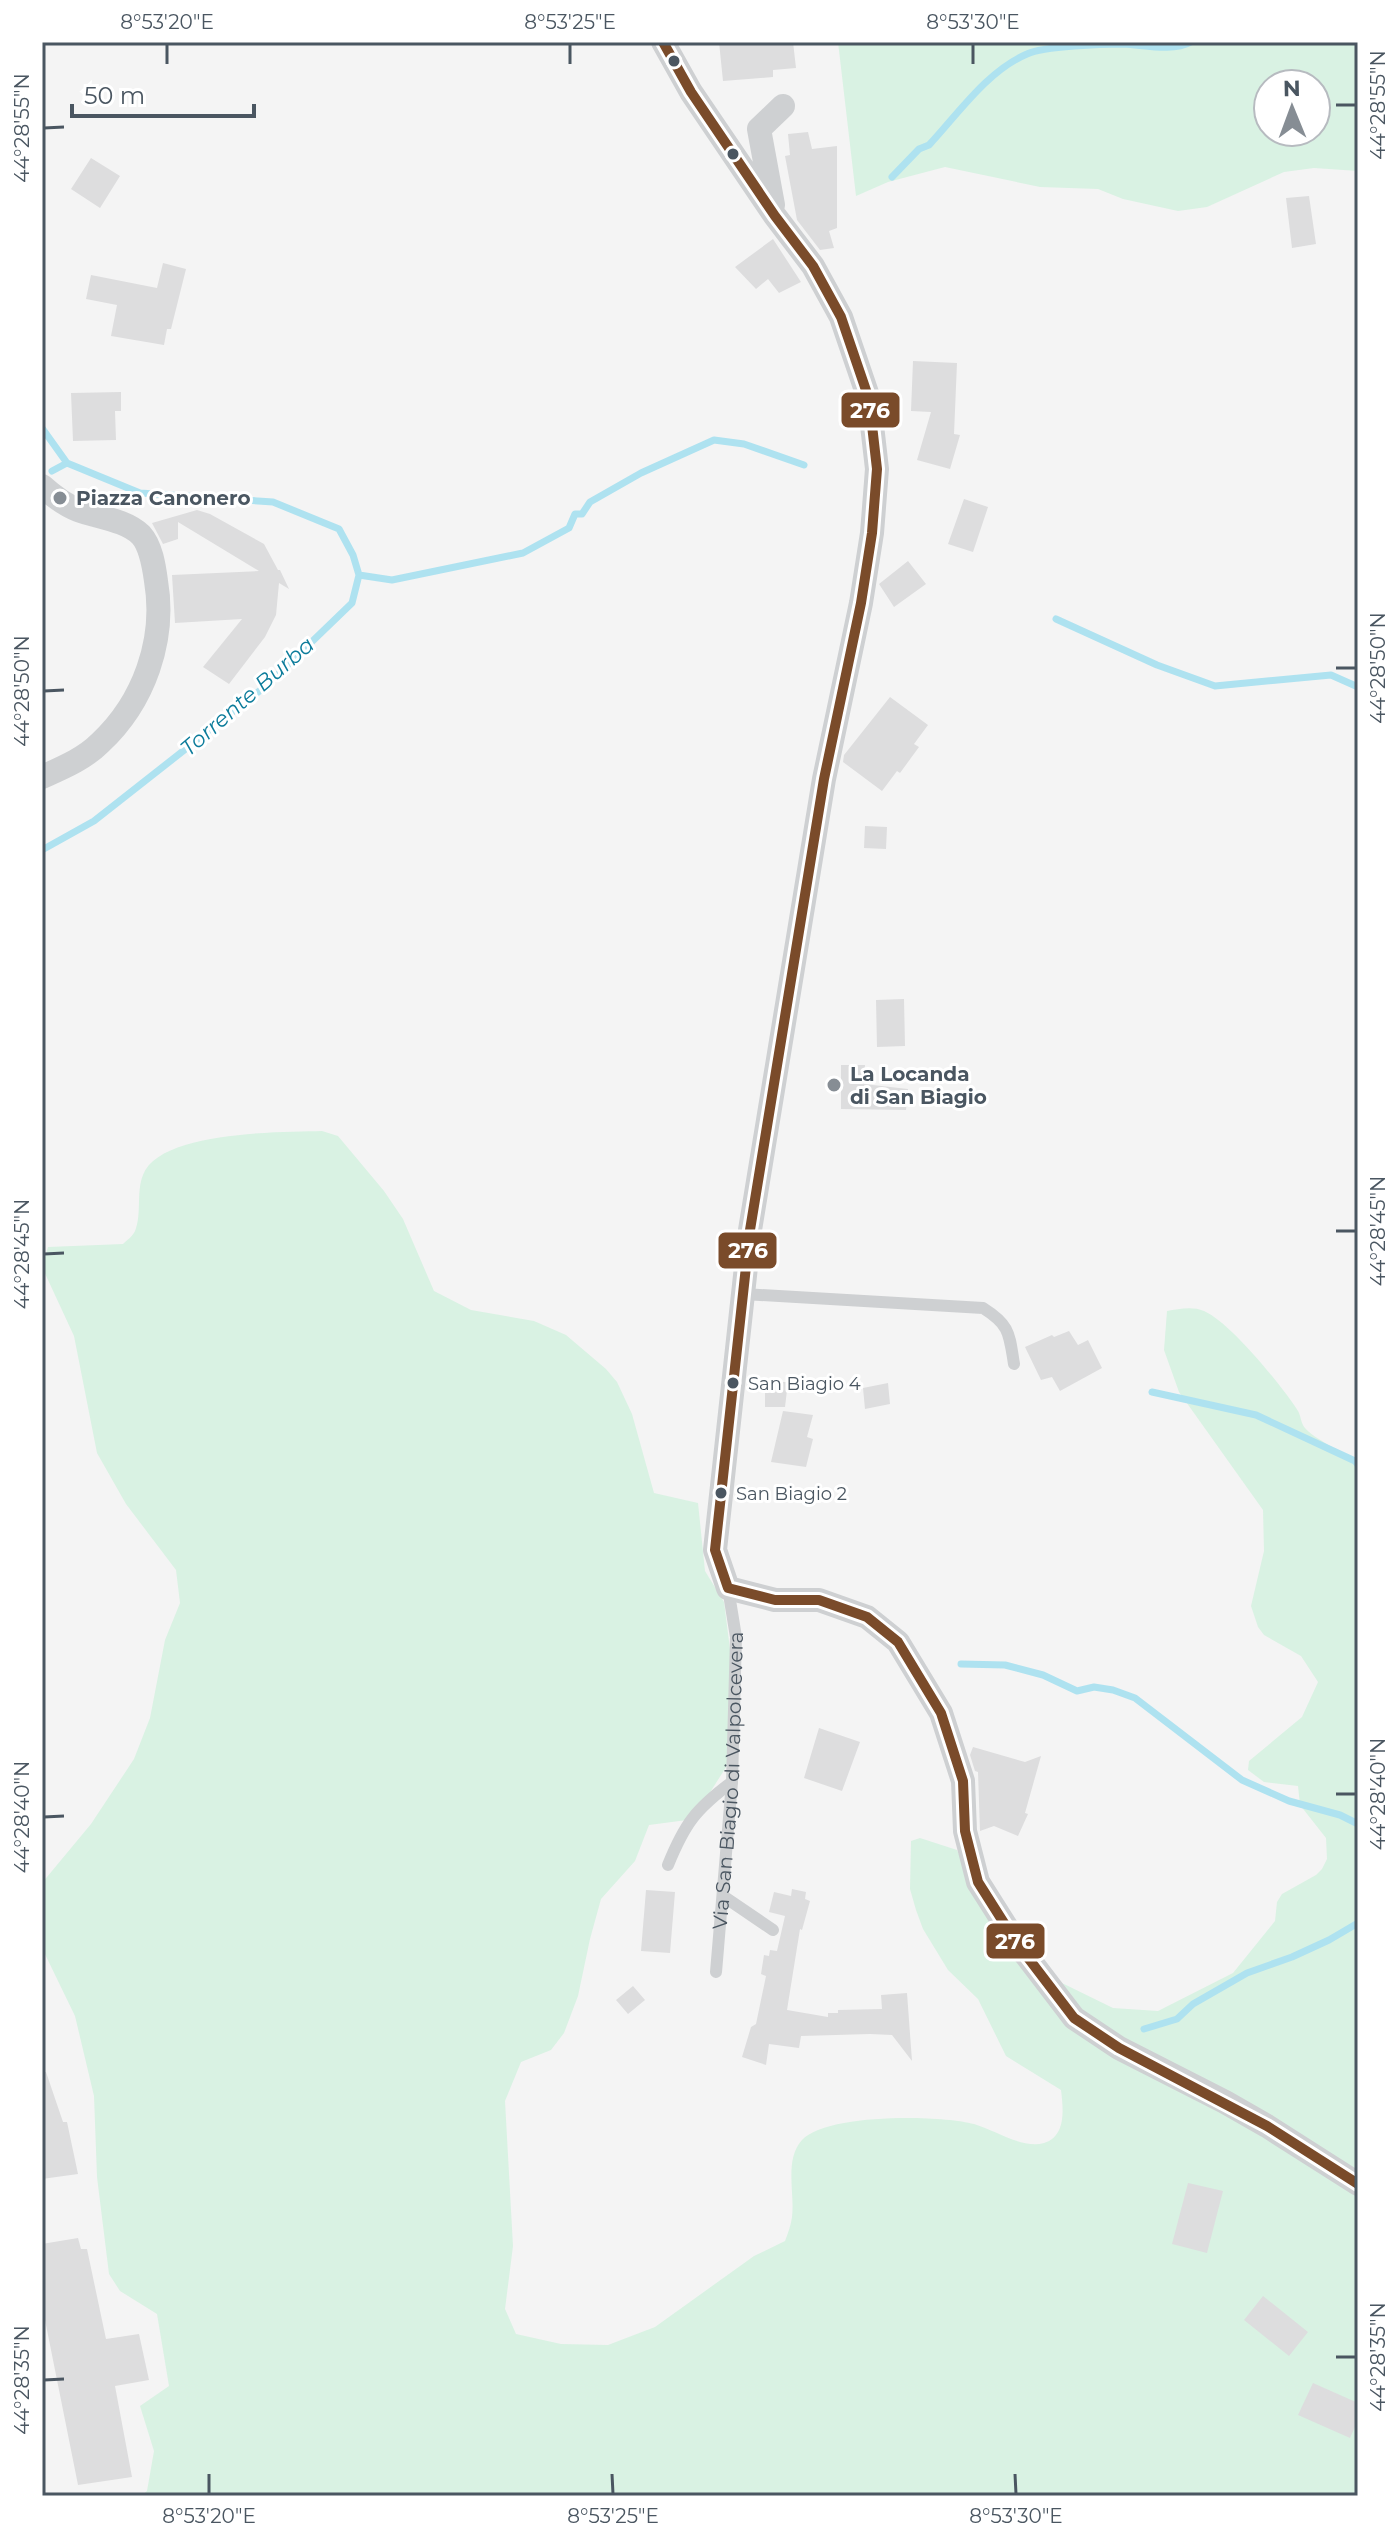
<svg xmlns="http://www.w3.org/2000/svg" width="1400" height="2538" font-family="Montserrat,sans-serif">
	<style>
		.green { fill: #d9f2e3; fill-rule: evenodd }
		.lines { fill: none; stroke-linecap: round; stroke-linejoin: round }
		.stream { stroke: #aee2f0; stroke-width: 7 }
		.building { fill: #ddddde }
		.service { stroke: #ced0d2; stroke-width: 12 }
		.minor { stroke: #ced0d2; stroke-width: 24 }
		.bus-1-casing { stroke: #fff; stroke-width: 16 }
		.bus-1 { stroke: #7a4b2a; stroke-width: 10 }
		.ticks { fill: none; stroke: #4a5661; stroke-width: 3 }
		.bus-dot { fill: #4a5661; stroke: #fff; stroke-width: 3 }
		.poi-dot { fill: #868d94; stroke: #fff; stroke-width: 3 }
		.labels { text-anchor: middle; stroke-width: 6; stroke-linejoin: round; paint-order: stroke }
		.bus-label { font-size: 18px; fill: #4a5661; stroke: #fff; text-anchor: start }
		.poi-label { font-size: 20px; font-weight: bold; fill: #4a5661; stroke: #fff; text-anchor: start }
		.street-label { font-size: 20px; fill: #4a5661; stroke: #fff }
		.water-label { font-size: 22px; font-style: italic; fill: #0c7c9b; stroke: #fff }
		.line-badge { stroke: #fff; stroke-width: 3 }
		.badge-label { font-size: 22px; text-anchor: middle; font-weight: bold; fill: #fff }
		.neatline { fill: none; stroke: #4a5661; stroke-width: 3 }
		.ticks-label { font-size: 20px; text-anchor: middle; fill: #4a5661 }
	</style>
	<rect width="100%" height="100%" fill="#f4f4f4"/>
	<!-- green -->
	<path class="green" d="M838 42H1358V171L1314 168 1284 172 1207 207 1178 211 1123 199 1098 189 1040 187 945 167 888 182 856 196ZM1268 84H1316V132H1268Z
		M322 1131 338 1136 384 1191 403 1219 434 1291 471 1310 534 1321 566 1335 606 1369 617 1382 632 1414 654 1493 698 1503 705 1571 724 1602 737 1704 735 1753 709 1794 687 1820 649 1825 635 1861 601 1899 590 1939 578 1996 564 2033 551 2050 521 2062 505 2101 513 2246 505 2309 516 2334 561 2344 608 2345 655 2327 754 2256 785 2241C788 2233 791 2225 792 2217 795 2193 784 2160 802 2140 827 2113 940 2115 974 2124 995 2130 1022 2149 1044 2143 1067 2136 1063 2107 1061 2090L1006 2056 978 1999 948 1970 923 1929 916 1910 910 1889 911 1841 920 1838 957 1850 986 1912 1020 1965 1064 1984 1113 2008 1158 2011 1233 1973 1275 1921 1277 1902 1282 1894 1316 1875 1322 1869 1327 1859 1326 1838 1300 1805 1298 1786 1264 1782 1248 1770 1249 1761 1302 1717 1318 1682 1301 1656 1264 1635 1258 1627 1251 1606 1264 1551 1263 1510 1179 1392 1164 1350 1167 1311C1179 1309 1192 1306 1204 1311 1230 1322 1282 1386 1298 1411 1301 1416 1301 1424 1305 1428 1312 1437 1346 1455 1358 1462V2496H141L147 2491 154 2451 140 2406 169 2386 157 2314 120 2291 109 2274 97 2177 94 2096 75 2016 42 1948V1883L91 1824 134 1759 150 1718 165 1640 180 1603 176 1570 126 1504 97 1453 74 1336 42 1267 48 1247 123 1244C127 1240 133 1236 135 1231 142 1214 136 1192 143 1175 159 1131 282 1132 322 1131Z"/>
	<g class="lines">
		<!-- stream -->
		<path class="stream" d="M892 177 919 149 929 145C958 114 987 71 1027 54 1044 46 1104 44 1124 44 1144 45 1173 52 1191 42
			M42 428 67 463 140 493 273 502 339 529 353 555 359 575 352 603 267 685 94 821 42 850
			M52 471 67 463
			M359 575 392 580 523 553 569 528 575 514H582L590 502 641 473 714 440 744 444 804 465
			M1056 619 1157 665 1215 686 1331 675 1358 687
			M1152 1392 1256 1415 1355 1461 1358 1465
			M961 1664 1005 1665 1043 1675 1077 1691 1094 1687 1113 1690 1135 1698 1242 1780 1289 1801 1340 1815 1358 1824
			M1144 2029 1177 2019 1193 2004 1247 1973 1292 1957 1329 1940 1358 1923"/>
	</g>
	<!-- building -->
	<path class="building" d="M719 42H793L796 68 773 70V77L723 81Z
		M808 132 812 149 837 146V228L829 231 834 248 820 250 797 220 785 156 790 155 788 134Z
		M91 158 120 176 100 208 71 189Z
		M1309 196 1316 244 1292 248 1286 198Z
		M773 239 801 282 779 293 768 279 756 289 735 267Z
		M163 263 186 269 171 329H167L164 345 111 336 117 305 86 299 91 275 157 288Z
		M913 361 957 363 954 434 960 435 950 469 917 460 931 412 911 411Z
		M121 392V411H115L116 440 73 441 71 393Z
		M964 499 988 507 973 552 948 544Z
		M197 510 210 514 264 544 278 570H280L289 589 279 583 276 615 265 637 229 684 203 667 242 619 175 623 172 575 259 571 178 522V539L163 544 152 523Z
		M908 561 926 584 894 607 879 584Z
		M890 697 928 725 914 744 919 747 900 773 897 771 882 791 843 762 844 755Z
		M865 826 887 827 886 849 864 848Z
		M904 999 905 1046 877 1047 876 1000Z
		M841 1065H865L864 1084 908 1089 906 1110 841 1109Z
		M1069 1331 1078 1345 1088 1340 1102 1368 1060 1391 1052 1377 1041 1380 1025 1347 1052 1335 1054 1337Z
		M765 1382H788L785 1407H765Z
		M888 1383 890 1404 865 1409 863 1388Z
		M783 1411 813 1415 807 1437 813 1439 806 1467 771 1462Z
		M819 1728 860 1742 842 1791 804 1778Z
		M973 1747 1025 1762 1041 1756 1025 1813 1028 1814 1018 1836 994 1826 980 1831 978 1772 975 1771 970 1755Z
		M792 1889 806 1892 805 1899 810 1901 802 1930 800 1929 787 2010 828 2017V2013H838V2010L882 2009 881 1995 907 1993 912 2061 892 2035 870 2034 801 2036 799 2048 769 2044 766 2065 742 2057 751 2027 756 2024 766 1976 761 1974 764 1955 769 1956 770 1950 777 1951 785 1916 769 1912 774 1892 791 1896Z
		M646 1890 675 1892 670 1953 641 1951Z
		M633 1986 645 2000 628 2014 616 2000Z
		M42 2072H46L63 2122H67L78 2174 42 2179Z
		M1188 2183 1223 2191 1207 2253 1172 2244Z
		M78 2238 81 2249H87L106 2339 139 2334 149 2380 115 2386 132 2477 78 2485 42 2305V2244Z
		M1263 2296 1308 2332 1289 2356 1244 2320Z
		M1313 2383 1358 2403V2420L1350 2438 1298 2415Z"/>
	<g class="lines">
		<!-- service -->
		<g class="service">
			<path d="M743 1294 983 1308C1010 1325 1009 1333 1014 1364"/>
			<path d="M668 1865C685 1823 696 1809 732 1782"/>
			<path d="M723 1896 773 1930"/>
			<path id="s1" d="M716 1972 732 1782 736 1637 728 1588"/>
		</g>
		<!-- minor -->
		<path class="minor" d="M663 42 691 92 775 216 813 266 841 317 869 399 877 469 872 533 861 603 824 779 750 1230 715 1550 728 1588 775 1600H819L867 1617 898 1642 941 1713 963 1781 965 1831 978 1882 1016 1942 1074 2018 1119 2048 1225 2102 1267 2126 1358 2184
			M773 205 759 129 783 106
			M42 486C52 495 65 505 78 510 97 517 126 520 141 535 151 546 154 566 156 581 166 640 144 702 100 743 84 759 62 768 42 777"/>
		<!-- bus-1 casing -->
		<g class="bus-1-casing">
			<path id="bus-1" d="M663 42 691 92 775 216 813 266 841 317 869 399 877 469 872 533 861 603 824 779 750 1230 715 1550 728 1588 775 1600H819L867 1617 898 1642 941 1713 963 1781 965 1831 978 1882 1016 1942 1074 2018 1119 2048 1267 2126 1358 2184"/>
		</g>
		<!-- bus-1 -->
		<use href="#bus-1" class="bus-1"/>
	</g>
	<!-- ticks -->
	<path class="ticks" d="M167 44V64M570 44V64M973 44V64M1336 105H1356M44 128 64 127M1336 668H1356M44 691 64 690M1336 1231H1356M44 1254 64 1253M1336 1794H1356M44 1817 64 1816M1336 2357H1356M44 2380 64 2379M209 2474V2494M612 2474 613 2494M1015 2474 1016 2494"/>
	<!-- markers -->
	<g class="bus-dot">
		<circle cx="674" cy="61" r="7"/>
		<circle cx="733" cy="154" r="7"/>
		<circle cx="733" cy="1383" r="7"/>
		<circle cx="721" cy="1493" r="7"/>
	</g>
	<g class="poi-dot">
		<circle cx="60" cy="498" r="8"/>
		<circle cx="834" cy="1085" r="8"/>
	</g>
	<g class="labels">
		<!-- bus labels -->
		<g class="bus-label">
			<text x="748" y="1390">San Biagio 4</text>
			<text x="736" y="1500">San Biagio 2</text>
		</g>
		<!-- poi labels -->
		<g class="poi-label">
			<text x="76" y="505">Piazza Canonero</text>
			<text x="850" y="1081">La Locanda<tspan x="850" dy="23">di San Biagio</tspan></text>
		</g>
		<!-- street labels -->
		<g class="street-label">
			<text dy="7" stroke="none"><textPath href="#s1" startOffset="192">Via San Biagio di Valpolcevera</textPath></text>
		</g>
		<!-- water labels -->
		<g class="water-label">
			<text transform="translate(247 696) rotate(-41)" y="8">Torrente Burba</text>
		</g>
	</g>
	<g class="line-badge">
		<rect x="840" y="391" width="61" height="38" rx="8" fill="#7a4b2a"/>
		<rect x="717" y="1231" width="61" height="39" rx="8" fill="#7a4b2a"/>
		<rect x="985" y="1922" width="61" height="38" rx="8" fill="#7a4b2a"/>
	</g>
	<g class="badge-label">
		<text x="870" y="418">276</text>
		<text x="748" y="1258">276</text>
		<text x="1015" y="1949">276</text>
	</g>
	<!-- border -->
	<rect width="1400" height="2538" fill="none" stroke="#ffffff" stroke-width="88"/>
	<!-- north arrow -->
	<g transform="translate(1292 108) rotate(359)"><circle r="38" fill="#ffffff" stroke="#b7bbc0" stroke-width="2"/>
	<path d="M0-6L14 30L0 20L-14 30Z" fill="#868d94"/>
	<text y="-12" font-size="22" font-weight="bold" text-anchor="middle" fill="#4a5661">N</text>
	</g>
	<!-- scale -->
	<path d="M72 104v12h182v-12" fill="none" stroke="#4a5661" stroke-width="4"/>
	<text x="84" y="104" font-size="24" fill="#4a5661" stroke="#ffffff" stroke-width="6" paint-order="stroke">50 m</text>
	<rect x="44" y="44" width="1312" height="2450" class="neatline"/>
	<g class="ticks-label">
		<text x="167" y="29">8°53'20"E</text>
		<text x="570" y="29">8°53'25"E</text>
		<text x="973" y="29">8°53'30"E</text>
		<text transform="translate(1378 105) rotate(-90)" y="7">44°28'55"N</text>
		<text transform="translate(22 128) rotate(-90)" y="7">44°28'55"N</text>
		<text transform="translate(1378 668) rotate(-90)" y="7">44°28'50"N</text>
		<text transform="translate(22 691) rotate(-90)" y="7">44°28'50"N</text>
		<text transform="translate(1378 1231) rotate(-90)" y="7">44°28'45"N</text>
		<text transform="translate(22 1254) rotate(-90)" y="7">44°28'45"N</text>
		<text transform="translate(1378 1794) rotate(-90)" y="7">44°28'40"N</text>
		<text transform="translate(22 1817) rotate(-90)" y="7">44°28'40"N</text>
		<text transform="translate(1378 2357) rotate(-90)" y="7">44°28'35"N</text>
		<text transform="translate(22 2380) rotate(-90)" y="7">44°28'35"N</text>
		<text x="209" y="2523">8°53'20"E</text>
		<text x="613" y="2523">8°53'25"E</text>
		<text x="1016" y="2523">8°53'30"E</text>
	</g>
</svg>
